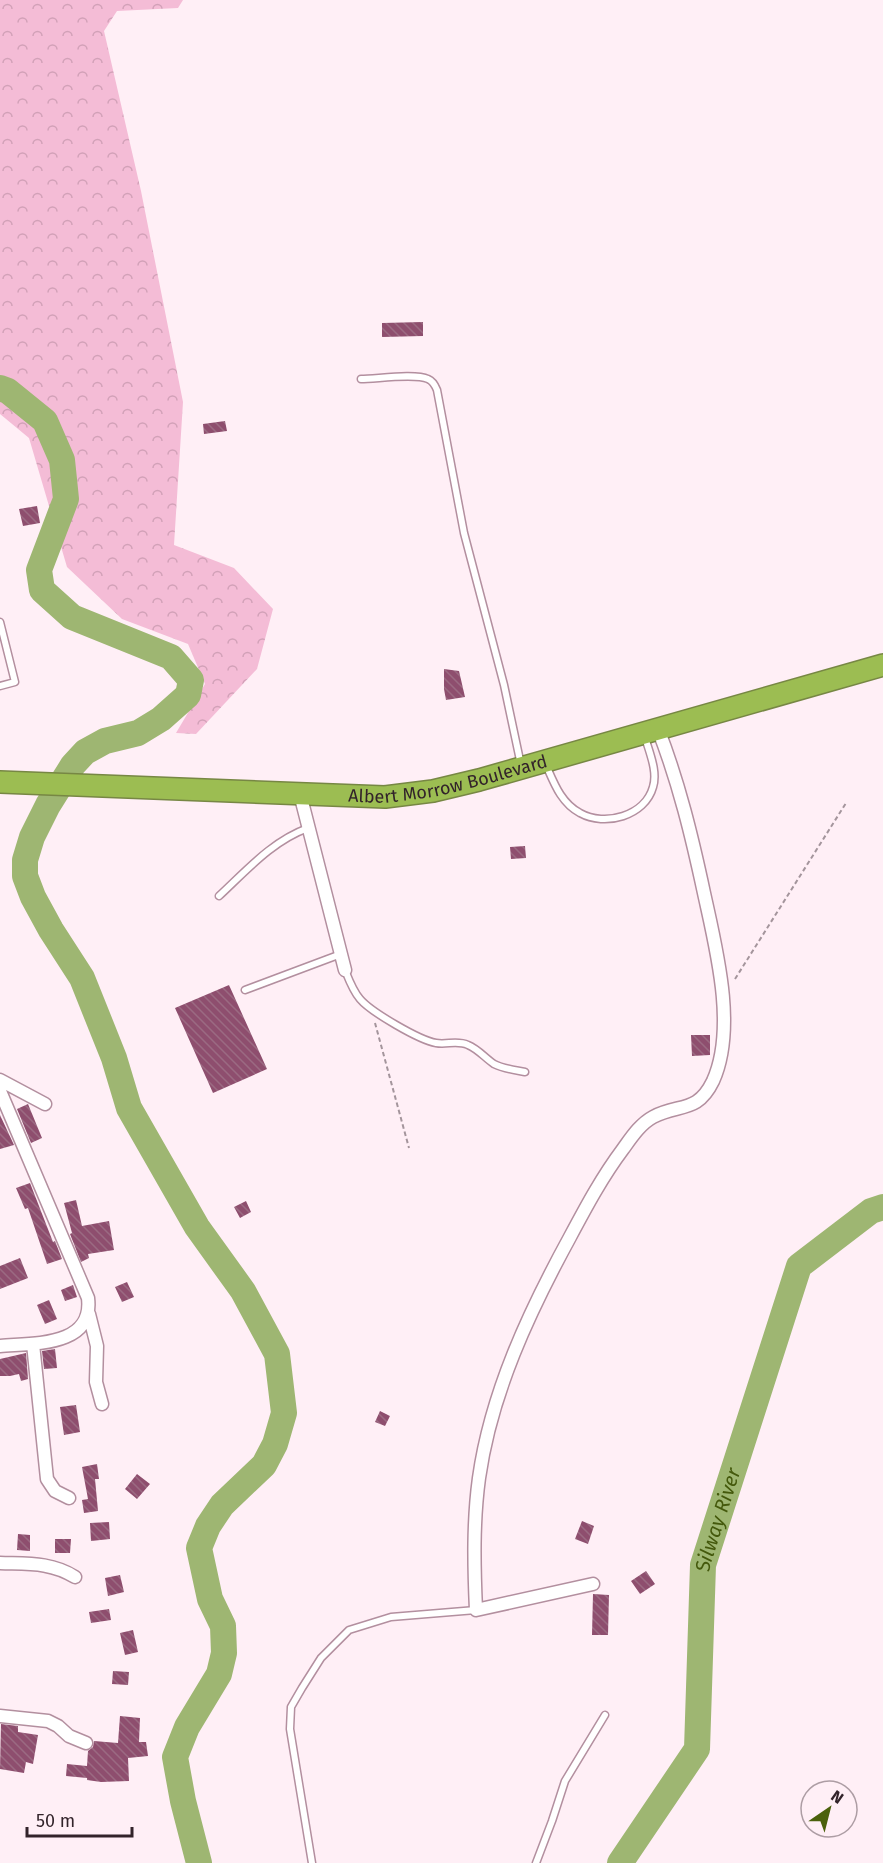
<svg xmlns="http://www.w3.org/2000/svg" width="883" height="1863" font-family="'Fira Sans',sans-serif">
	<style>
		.forest { fill: url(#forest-crowns) }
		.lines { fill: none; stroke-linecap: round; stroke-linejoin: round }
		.river { stroke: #9eb672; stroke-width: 26 }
		.building { fill: url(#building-back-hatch) }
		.lane-casing { stroke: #b38f9f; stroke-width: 9 }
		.street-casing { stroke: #b38f9f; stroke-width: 15 }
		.highway-casing { stroke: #778744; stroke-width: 24 }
		.path { stroke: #a4959c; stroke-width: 2; stroke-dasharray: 4.5 3; stroke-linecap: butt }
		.lane { stroke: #fff; stroke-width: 6 }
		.street { stroke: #fff; stroke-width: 12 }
		.highway { stroke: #9cbd52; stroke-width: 21 }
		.labels { text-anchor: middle; stroke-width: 6; stroke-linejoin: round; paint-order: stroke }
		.street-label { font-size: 18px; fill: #32232a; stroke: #ffeff6 }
		.water-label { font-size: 20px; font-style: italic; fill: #44590c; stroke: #ffeff6 }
	</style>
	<defs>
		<pattern id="forest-crowns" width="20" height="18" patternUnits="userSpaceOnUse" patternTransform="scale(1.5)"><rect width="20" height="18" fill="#f4bcd6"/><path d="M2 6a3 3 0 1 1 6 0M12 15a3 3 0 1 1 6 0" fill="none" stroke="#d2a1b8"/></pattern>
		<pattern id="building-back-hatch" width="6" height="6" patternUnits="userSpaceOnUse" patternTransform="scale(1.5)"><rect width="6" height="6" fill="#8e4e6e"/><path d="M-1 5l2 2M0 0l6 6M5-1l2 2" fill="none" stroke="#9b6a82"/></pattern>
	</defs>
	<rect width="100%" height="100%" fill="#ffeff6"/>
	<!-- forest -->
	<path class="forest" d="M0 0H183L178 8 117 11 104 31 141 191 183 402 174 545 234 568 273 609 257 669 196 734 176 733 205 684 188 644 122 619 67 567 29 438 0 414Z"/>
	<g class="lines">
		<!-- river -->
		<g class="river">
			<path d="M0 388 8 391 45 421 62 460 66 499 39 570 42 590 72 617 171 657 191 680 188 695 161 719 138 733 105 741 85 752 73 765 48 805 32 837 25 860V876L33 897 51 930 82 978 114 1058 129 1108 197 1227 243 1291 277 1354 284 1413 275 1444 264 1465 222 1505 208 1526 199 1548 210 1599 223 1626 224 1653 219 1674 187 1727 175 1757 183 1801 199 1863"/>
			<path id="s1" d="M620 1863 697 1749 703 1565 799 1266 871 1211 883 1207"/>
		</g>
	</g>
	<!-- building -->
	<path class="building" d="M423 322V336L382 337V323Z
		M225 421 227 431 204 434 203 424Z
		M37 506 40 523 23 526 19 509Z
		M444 669 459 671 465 697 446 700 444 689Z
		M525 846 526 858 511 859 510 847Z
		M229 985 267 1069 213 1093 175 1008Z
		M691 1035H710V1055L692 1056Z
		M28 1104 42 1138 31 1143 17 1109Z
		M0 1115 14 1145 0 1149Z
		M30 1183 53 1242 55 1241 62 1259 47 1264 28 1208 25 1209 16 1188Z
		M76 1200 82 1226 109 1221 114 1250 88 1254 89 1258 81 1262 70 1234 72 1233 64 1203Z
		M246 1201 251 1212 240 1218 234 1207Z
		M20 1258 28 1278 0 1289V1266Z
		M127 1282 134 1297 122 1302 115 1287Z
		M73 1285 77 1297 65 1301 61 1290Z
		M49 1300 57 1319 45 1324 37 1305Z
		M55 1349 57 1368 44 1369 42 1351Z
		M26 1353 28 1379 21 1381 19 1374 10 1376H0V1359Z
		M76 1405 80 1432 64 1435 60 1407Z
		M380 1411 390 1416 385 1426 375 1422Z
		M97 1464 99 1479H95L98 1511 84 1513 82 1500 88 1499 82 1467Z
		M137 1474 150 1484 137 1499 125 1489Z
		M582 1521 594 1526 588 1544 575 1539Z
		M109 1522 110 1539 91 1541 90 1523Z
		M18 1534 30 1535V1551L17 1550Z
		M55 1539H71L70 1553H55Z
		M646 1571 655 1584 640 1594 631 1581Z
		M120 1575 124 1592 108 1596 105 1578Z
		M593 1594 609 1595 608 1635H592Z
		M109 1609 111 1620 91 1623 89 1612Z
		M133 1630 138 1652 125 1655 120 1633Z
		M113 1671 129 1672 128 1685 112 1684Z
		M120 1716 140 1718 139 1742H146L148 1756 128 1758 129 1781 101 1782 87 1780V1778L66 1776 67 1764 87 1766 88 1751 93 1747 94 1741 118 1743Z
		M1 1724 18 1726V1732L38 1735 33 1764 26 1762 24 1773 0 1769Z"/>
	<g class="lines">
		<!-- lane casing -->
		<g class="lane-casing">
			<path id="lane" d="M361 379C376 379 415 373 428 379 433 381 435 385 437 390L464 533 504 685 521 765
				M0 622 15 682 0 686
				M546 765C554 783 561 803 580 813 605 827 645 816 653 787 658 771 649 752 645 737
				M219 896C246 871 272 841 308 828
				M345 970C349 980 353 991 360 999 371 1012 419 1040 436 1043 447 1045 457 1040 468 1045 478 1049 485 1058 494 1064 504 1069 515 1070 525 1072
				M245 990 341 954
				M312 1863 290 1729 291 1707 302 1688 321 1658 349 1630 391 1617 476 1610
				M536 1863 552 1821 565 1781 605 1715"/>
		</g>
		<!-- street casing -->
		<g class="street-casing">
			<path id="street" d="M300 794 345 970
				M0 1080 45 1104
				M0 1091 88 1298C94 1347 33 1343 0 1346
				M89 1314 97 1346 96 1382 102 1404
				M33 1344 47 1479 55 1491 69 1498
				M0 1563C28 1564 51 1562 75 1577
				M593 1584 476 1610C474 1566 473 1522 479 1478 491 1393 529 1312 570 1237 586 1207 602 1177 623 1149 631 1138 640 1124 653 1117 679 1103 697 1114 713 1081 737 1028 716 948 704 893 692 837 679 783 658 729
				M0 1716 48 1721 58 1726 69 1736 86 1743"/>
		</g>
		<!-- highway casing -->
		<g class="highway-casing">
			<g id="highway">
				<path id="s2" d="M0 782 385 797 433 791 479 780 883 665"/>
			</g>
		</g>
		<!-- path -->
		<path class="path" d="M735 979 846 803
			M375 1023 409 1148"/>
		<!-- lane -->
		<use href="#lane" class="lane"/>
		<!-- street -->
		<use href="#street" class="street"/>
		<!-- highway -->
		<use href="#highway" class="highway"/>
	</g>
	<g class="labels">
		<!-- street labels -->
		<g class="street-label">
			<text dy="6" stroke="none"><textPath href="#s2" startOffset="450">Albert Morrow Boulevard</textPath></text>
		</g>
		<!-- water labels -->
		<g class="water-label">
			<text dy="7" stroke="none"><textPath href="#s1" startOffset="369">Silway River</textPath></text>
		</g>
	</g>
	<!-- north arrow -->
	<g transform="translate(829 1809) rotate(35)"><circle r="28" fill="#ffeff6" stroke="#ad9da4" stroke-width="1.5"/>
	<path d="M0-4.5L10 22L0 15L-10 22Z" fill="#4b610c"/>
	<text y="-9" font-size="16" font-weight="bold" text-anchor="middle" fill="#32232a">N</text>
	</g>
	<!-- scale -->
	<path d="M27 1827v9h105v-9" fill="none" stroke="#32232a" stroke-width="3"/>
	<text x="36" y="1827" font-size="18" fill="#32232a" stroke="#ffeff6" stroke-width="4.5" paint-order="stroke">50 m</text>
</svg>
